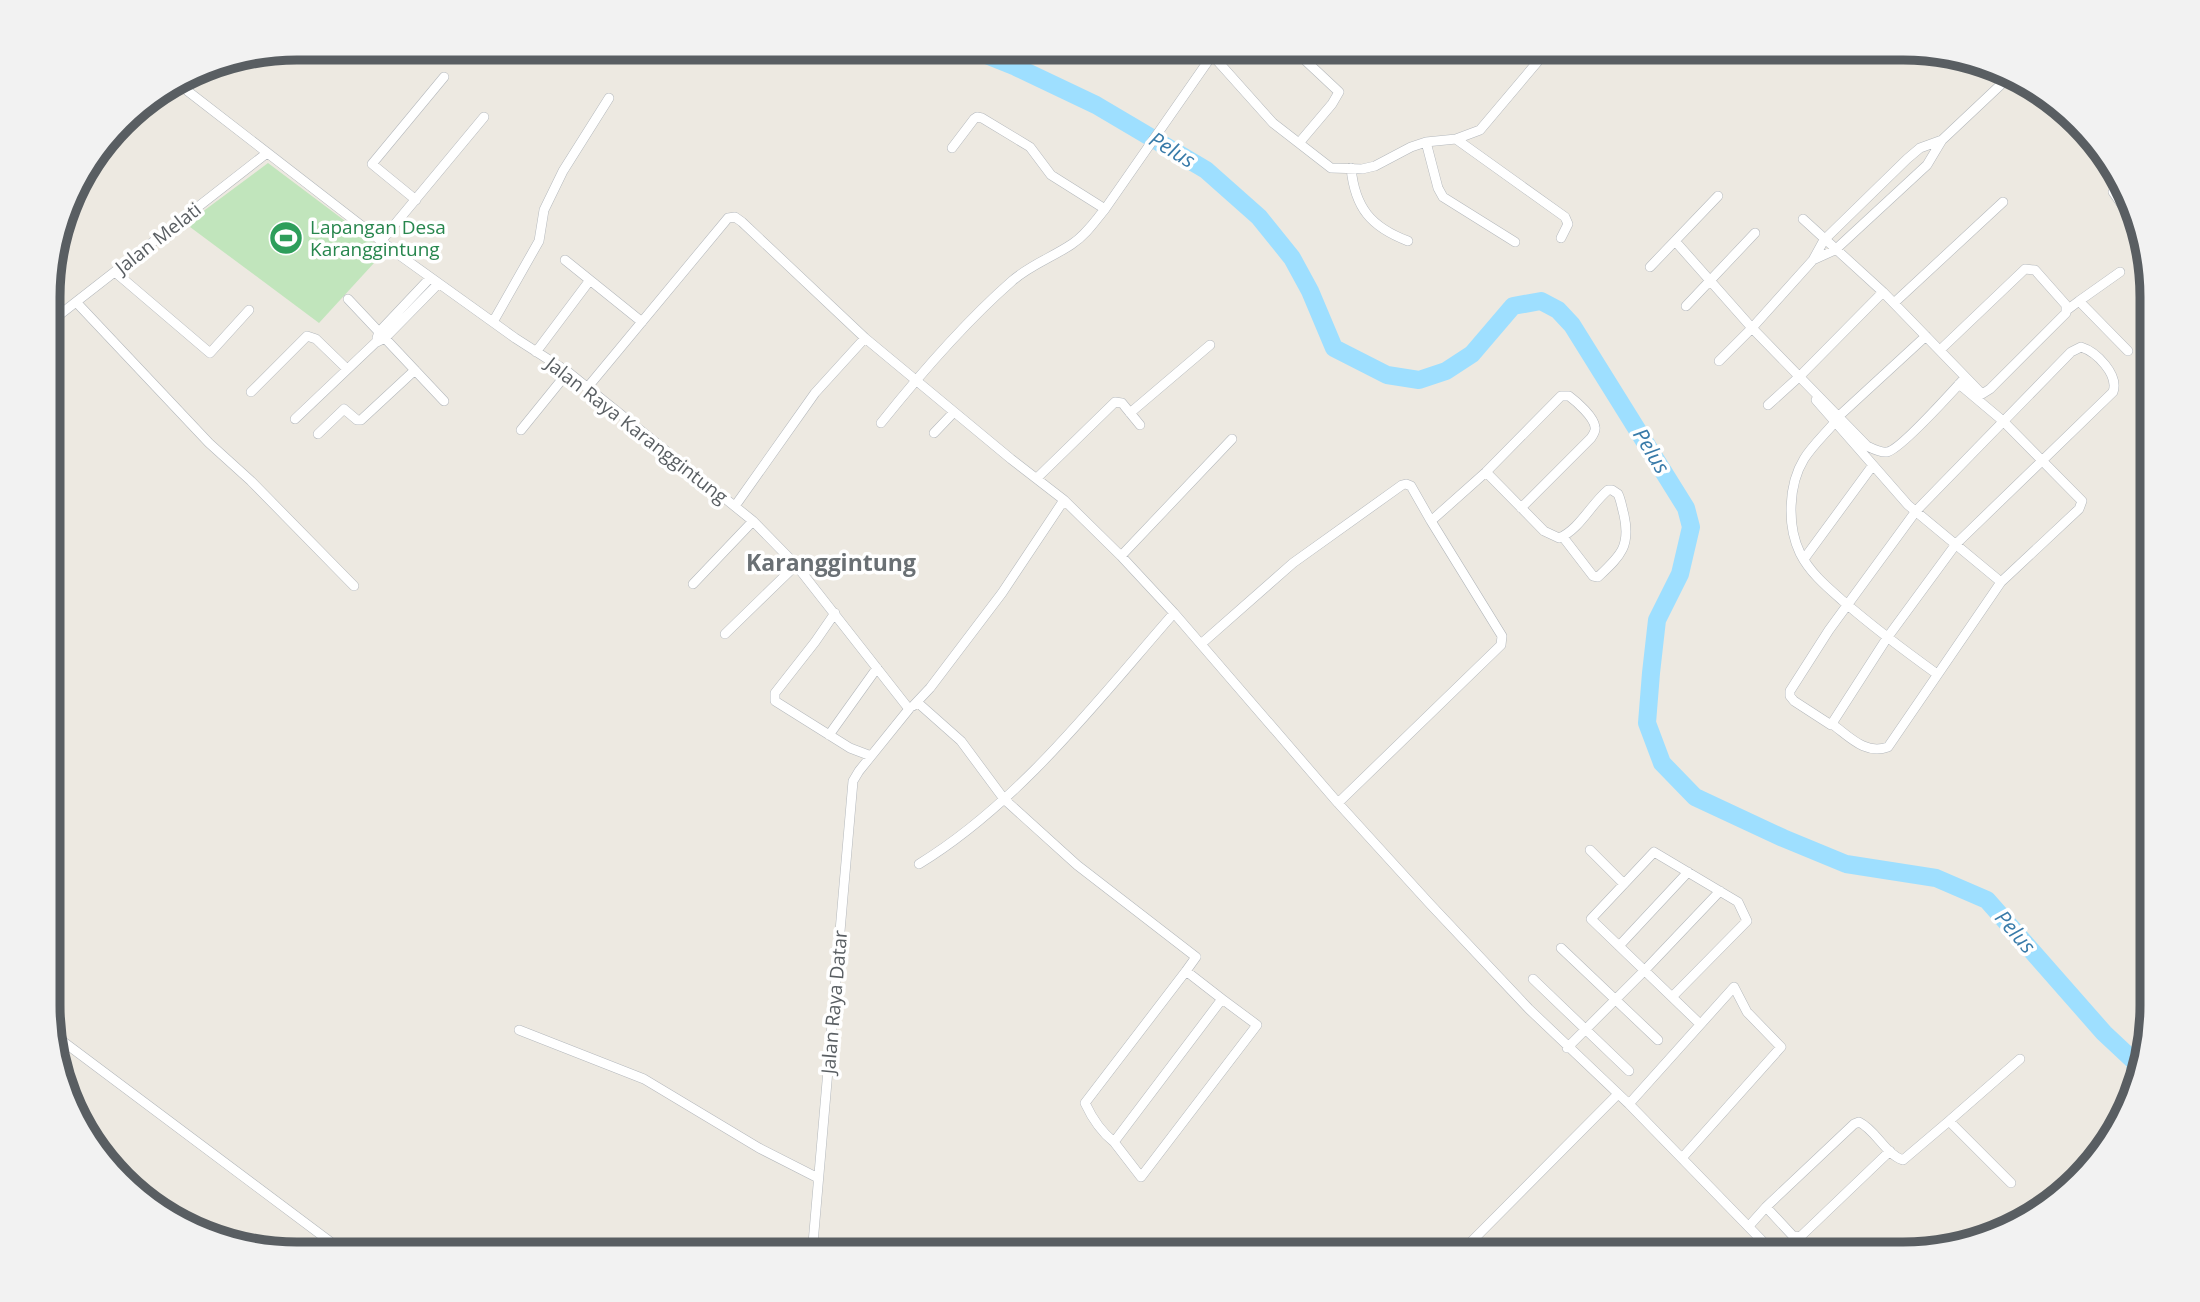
<svg xmlns="http://www.w3.org/2000/svg" width="2200" height="1302" font-family="'Open Sans',sans-serif">
	<style>
		.grass { fill: #c1e5bc }
		.lines { fill: none; stroke-linecap: round; stroke-linejoin: round }
		.river { stroke: #9edfff; stroke-width: 18 }
		.minor-casing { stroke: #b4b8bc; stroke-width: 10 }
		.minor { stroke: #fff; stroke-width: 9 }
		.labels { text-anchor: middle; stroke-width: 7; stroke-linejoin: round; paint-order: stroke }
		.leisure-label { font-size: 19px; fill: #27864d; stroke: #fff; text-anchor: start }
		.street-label { font-size: 19px; fill: #595e62; stroke: #fff }
		.water-label { font-size: 21px; font-style: italic; fill: #397ba9; stroke: #fff }
		.quarter-label { font-size: 23px; font-weight: bold; fill: #6a7074; stroke: #fff }
		.rim { fill: none; stroke: #595e62; stroke-width: 9 }
	</style>
	<rect width="100%" height="100%" fill="#ede9e1"/>
	<!-- grass -->
	<path class="grass" d="M268 163 385 251 319 323 186 224Z"/>
	<g class="lines">
		<!-- river -->
		<path class="river" d="M966 47 1016 67 1096 105 1206 170 1259 217 1292 258 1310 291 1334 348 1387 375 1419 380 1446 371 1472 354 1513 306 1541 301 1558 310 1572 325 1686 508 1691 527 1680 574 1657 620 1651 673 1647 723 1662 763 1695 797 1783 838 1846 864 1936 878 1987 900 2104 1033 2135 1062 2136 1074"/>
		<!-- minor casing -->
		<g class="minor-casing">
			<path id="minor" d="M1205 47 1273 123 1331 168 1362 169 1375 166 1411 147 1426 142 1456 139 1480 130 1550 47
				M1291 47 1339 92 1332 104 1299 143
				M1220 61 1235 47
				M176 82 398 254 515 338 568 372 753 521 796 565 909 709 859 771 853 781 812 1255
				M178 84 187 75
				M1456 139 1565 217 1568 224 1561 238
				M1426 142 1438 188 1443 197 1515 242
				M952 148 974 119 977 117 982 118 1030 147 1051 175 1105 209
				M1351 168C1355 208 1371 227 1408 241
				M2113 192 2132 219
				M416 200 372 164 444 77
				M1803 219 1883 292 1979 391 1982 394 1990 389 2066 313V305L2035 270 2025 269 1940 350
				M381 241 484 117
				M1675 241 1752 328 1867 446C1873 449 1880 453 1887 452 1899 451 1951 393 1962 381
				M565 260 642 322
				M1813 260 1835 250 1927 165 1942 140 2010 76
				M1650 267 1718 196
				M115 272 210 353 249 310
				M348 299 444 401
				M2079 301 2120 272
				M77 303 209 443 251 481 354 586
				M1894 303 2003 202
				M1686 306 1755 233
				M2067 310 2079 301 2128 351
				M493 322 539 241 544 210 563 171 609 98
				M49 323 267 153
				M377 338 379 332 430 278
				M2081 347C2097 352 2119 375 2113 392L1956 544 1887 638 1831 725 1794 701 1790 696V691L1829 630 1916 511 2071 352Z
				M536 352 590 280
				M1719 361 1752 328 1813 260 1824 240 1907 159 1920 148 1942 140
				M587 388 728 218 735 217 742 222 865 338 1011 459 1064 500 1121 556 1174 613 1338 803 1430 904 1529 1009 1629 1104 1775 1254
				M251 392 307 336 316 339 347 369
				M1816 400 1908 505 2001 582
				M1768 405 1800 376 1883 292
				M1130 413 1210 345
				M1839 416 1926 336
				M295 419 375 343 385 338 438 284
				M1835 422C1825 434 1812 446 1804 459 1788 485 1787 526 1800 553 1810 573 1827 587 1843 601 1873 627 1905 651 1937 674
				M881 423C921 373 964 323 1012 281 1030 265 1053 257 1072 244 1086 235 1095 221 1105 209L1213 54
				M521 430 568 372
				M934 433 954 412
				M318 434 344 409 357 420H361L415 370
				M1486 472 1544 531 1559 538C1579 530 1591 504 1608 490H1612L1618 494C1621 500 1622 508 1624 515 1631 547 1620 556 1598 577L1593 576 1563 537
				M1037 478 1115 402 1122 403 1140 425
				M735 506 815 393 865 338
				M1121 556 1232 439
				M1804 559 1873 465
				M693 584 753 521
				M835 613 815 642 775 693V701L850 748 871 756
				M725 634 796 565
				M1201 644 1293 563 1402 485 1406 484 1411 486 1431 521 1486 472 1561 396H1569C1577 402 1594 417 1595 427 1596 431 1593 435 1591 438L1521 508
				M917 702 961 741 1004 799 1077 865 1196 957 1186 971 1085 1103C1092 1118 1100 1131 1114 1142L1222 999 1186 971
				M913 706 930 688 1002 593 1064 500
				M1832 724C1850 737 1865 755 1888 747L2001 582 2079 509 2082 501 2003 421 1959 384
				M829 735 877 668
				M1338 803 1501 645 1502 636 1431 521
				M1590 850 1624 884
				M919 864C1020 802 1097 701 1174 613
				M1619 946 1688 872
				M1561 948 1658 1040
				M1533 979 1629 1071
				M1672 997 1747 921 1738 902 1654 852 1591 919 1700 1024
				M519 1030 644 1079 759 1148 818 1178
				M49 1031 348 1255
				M1567 1048 1644 971 1720 891
				M1629 1104 1734 987 1747 1012 1781 1047 1682 1158
				M1949 1121 2020 1059
				M1114 1142 1141 1177 1257 1025 1222 999
				M1766 1207 1793 1236 1800 1237 1890 1151
				M1749 1226 1766 1207 1854 1124 1859 1122C1876 1130 1885 1154 1903 1160L1949 1121 2011 1183
				M1459 1254 1617 1095"/>
		</g>
		<!-- minor -->
		<use href="#minor" class="minor"/>
	</g>
	<!-- icons -->
	<defs>
		<g id="stadium-disc" transform="scale(1.75)"><circle r="9.5" fill="#2e9e5b" stroke="#fff"/><path d="M0-5a6.5 5 0 1 0 0 10a6.5 5 0 1 0 0-10ZM-3.5-1.8h7v3.6h-7Z" fill="#fff"/></g>
	</defs>
	<g fill-rule="evenodd">
		<use href="#stadium-disc" x="286" y="238"/>
	</g>
	<g class="labels">
		<!-- leisure labels -->
		<g class="leisure-label">
			<text x="310" y="234">Lapangan Desa<tspan x="310" dy="22">Karanggintung</tspan></text>
		</g>
		<!-- street labels -->
		<g class="street-label">
			<text transform="translate(158 238) rotate(-38)" y="7">Jalan Melati</text>
			<text transform="translate(637 430) rotate(38)" y="7">Jalan Raya Karanggintung</text>
			<text transform="translate(834 1002) rotate(-85)" y="7">Jalan Raya Datar</text>
		</g>
		<!-- water labels -->
		<g class="water-label">
			<text transform="translate(1172 150) rotate(31)" y="7">Pelus</text>
			<text transform="translate(1651 451) rotate(58)" y="7">Pelus</text>
			<text transform="translate(2015 932) rotate(49)" y="7">Pelus</text>
		</g>
		<!-- quarter labels -->
		<g class="quarter-label">
			<text x="831" y="571">Karanggintung</text>
		</g>
	</g>
	<!-- crop -->
	<path d="M0 0H2200V1302H0ZM297 60H1903A237 237 0 0 1 2140 297V1005A237 237 0 0 1 1903 1242H297A237 237 0 0 1 60 1005V297A237 237 0 0 1 297 60Z" fill="#f2f2f2" fill-rule="evenodd"/>
	<path class="rim" d="M297 60H1903A237 237 0 0 1 2140 297V1005A237 237 0 0 1 1903 1242H297A237 237 0 0 1 60 1005V297A237 237 0 0 1 297 60Z"/>
</svg>
